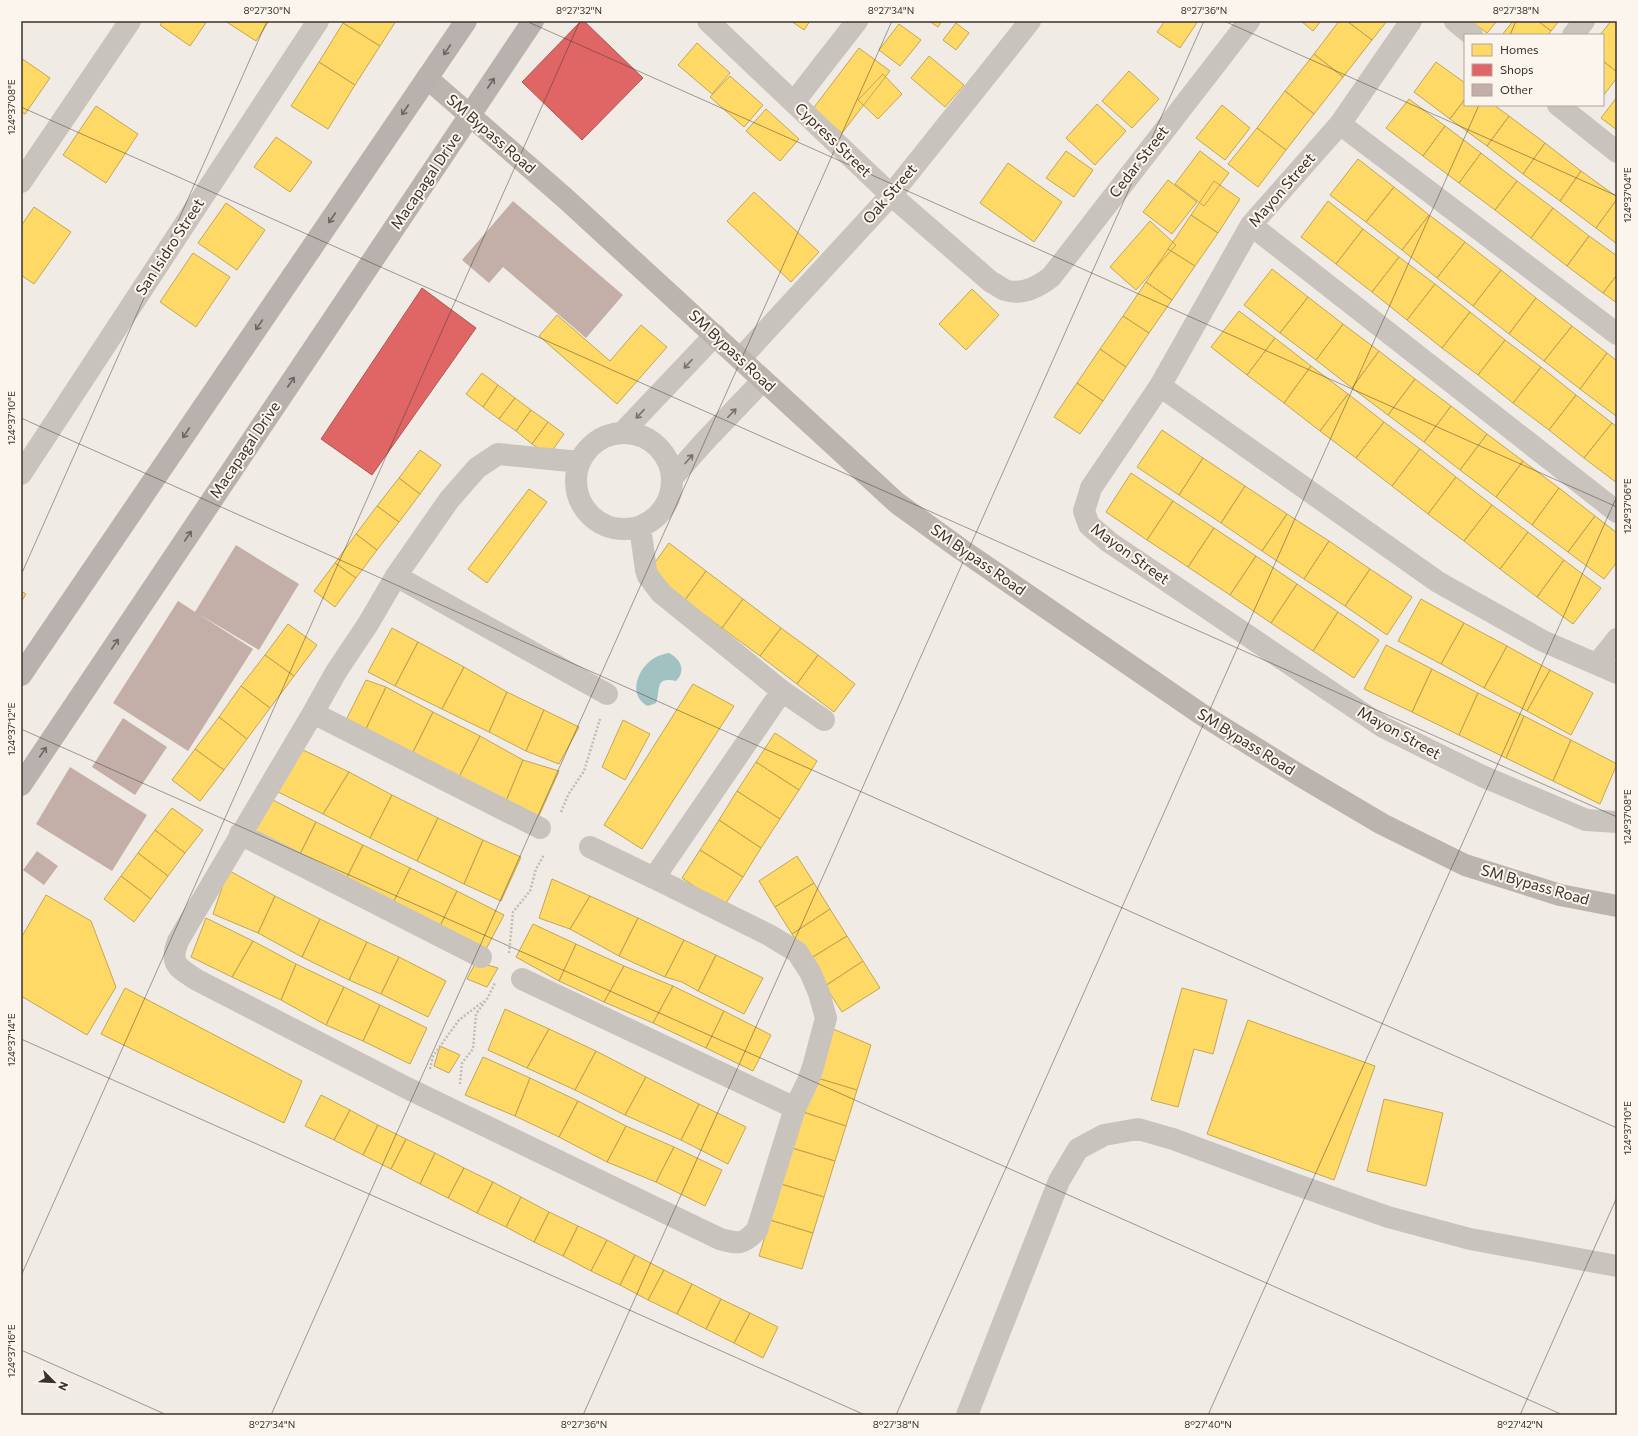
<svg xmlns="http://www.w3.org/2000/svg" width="1638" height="1436" font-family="Commissioner,sans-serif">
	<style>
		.water { fill: #a1c2c1 }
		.homes { fill: #ffd966; stroke: #c4a654 }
		.shops { fill: #e06666; stroke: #ae5654 }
		.building { fill: #c3afa7 }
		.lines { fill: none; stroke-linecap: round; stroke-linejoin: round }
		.path { stroke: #c2bbb6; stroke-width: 2.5; stroke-dasharray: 2 2; stroke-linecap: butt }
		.street { stroke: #c9c3be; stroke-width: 22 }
		.secondary { stroke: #bab3ae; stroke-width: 22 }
		.primary { stroke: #b8b1ad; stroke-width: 22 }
		.oneway { stroke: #6d645f }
		.oneway2 { stroke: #7b726d }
		.ticks { fill: none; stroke: #3b302b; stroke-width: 1; stroke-opacity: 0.45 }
		.labels { text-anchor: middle; stroke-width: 4; stroke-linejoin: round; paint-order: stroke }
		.street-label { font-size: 15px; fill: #3b302b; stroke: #fbf5ee }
		.neatline { fill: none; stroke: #3b302b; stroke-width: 1.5 }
		.ticks-label { font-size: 10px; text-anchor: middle; fill: #3b302b }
	</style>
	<rect width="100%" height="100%" fill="#f0ebe5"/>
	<!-- water -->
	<path class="water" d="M669 653C680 659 687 670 676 681 654 676 661 690 656 703L648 706C629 697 636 673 649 662 654 657 662 654 669 653Z"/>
	<!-- homes -->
	<path class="homes" d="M163 21H207L190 46 160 25Z
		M225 21H269L256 41Z
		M345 21H396L380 46 343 23Z
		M791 21H810L804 30Z
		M929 21H942L938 27Z
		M1165 21H1198L1180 48 1157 32Z
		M1301 21H1321L1313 31Z
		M1339 21H1347L1372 40 1343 77 1314 54Z
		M1347 21H1387L1372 40Z
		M1471 21H1497L1487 33Z
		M1513 21H1538L1551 31 1548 35H1502Z
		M1538 21H1559L1551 31Z
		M1611 21H1617V72L1603 61V35H1600Z
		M343 23 380 46 355 85 319 62Z
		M956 23 969 33 956 50 943 40Z
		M899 24 921 40 900 66 879 50Z
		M697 43 730 73 712 94 678 65Z
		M859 48 890 71 842 133 812 110Z
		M1314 54 1343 77 1314 114 1285 91Z
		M929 56 964 85 945 107 911 78Z
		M21 58 50 78 25 114 21 112Z
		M1603 61 1617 72V78L1603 96Z
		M319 62 355 85 328 129 291 106Z
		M1436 62 1465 83V99L1450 119 1414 92Z
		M1129 71 1159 99 1132 128 1102 101Z
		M883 74 902 94 878 119 858 100Z
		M730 76 763 105 744 127 710 97Z
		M1285 91 1314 114 1286 150 1257 128Z
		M1617 97V130L1601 118Z
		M1409 99 1445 126 1423 156 1386 128Z
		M1465 99V105H1494L1509 116 1487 146 1450 119Z
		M1097 104 1126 131 1095 165 1066 138Z
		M1222 105 1250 128 1225 160 1196 138Z
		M96 106 138 134 106 183 63 155Z
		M766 109 799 139 780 161 746 131Z
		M1509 116 1545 143 1523 174 1487 146Z
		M1445 126 1481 153 1459 183 1423 156Z
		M1257 128 1286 150 1258 187 1228 164Z
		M276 137 312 162 290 192 254 167Z
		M1545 143 1581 171 1560 201 1523 174Z
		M1066 151 1093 170 1074 197 1046 178Z
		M1200 151 1229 173 1204 206 1175 184Z
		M1481 153 1517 181 1495 210 1459 183Z
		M1358 159 1394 187 1366 222 1330 195Z
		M1008 163 1062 202 1034 242 980 203Z
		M1581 171 1617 197V199L1596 228 1560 201Z
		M1168 180 1197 202 1172 234 1143 212Z
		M1214 181 1240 199 1218 233 1191 215Z
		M1517 181 1553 208 1531 238 1495 210Z
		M1394 187 1429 215 1402 250 1366 222Z
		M754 192 819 252 791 282 727 221Z
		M1617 199V244L1596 228Z
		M1328 201 1363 229 1336 264 1301 237Z
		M226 203 265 230 237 270 198 243Z
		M34 207 71 232 34 284 21 275V226Z
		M1553 208 1589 236 1567 266 1531 238Z
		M1191 215 1218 233 1195 266 1168 249Z
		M1429 215 1465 242 1437 278 1402 250Z
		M1150 221 1176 245 1136 290 1110 267Z
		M1363 229 1399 257 1372 292 1336 264Z
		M1589 236 1617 256V275L1603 293 1567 266Z
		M1465 242 1501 270 1473 306 1437 278Z
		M1168 249 1195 266 1172 300 1146 282Z
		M193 253 230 277 196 327 160 302Z
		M1399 257 1435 284 1407 320 1372 292Z
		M1272 269 1308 297 1280 333 1244 305Z
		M1501 270 1536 298 1509 334 1473 306Z
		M1617 275V303L1603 293Z
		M1146 282 1172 300 1149 333 1123 316Z
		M1435 284 1470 312 1442 348 1407 320Z
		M972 289 999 315 966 350 939 324Z
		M1308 297 1343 324 1316 360 1280 333Z
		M1536 298 1572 326 1544 361 1509 334Z
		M1239 311 1275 338 1247 375 1211 347Z
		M1470 312 1505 340 1478 375 1442 348Z
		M557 315 610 361 641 325 667 347 617 404 539 336Z
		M1123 316 1149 333 1126 367 1100 349Z
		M1343 324 1379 351 1352 388 1316 360Z
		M1572 326 1607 353 1580 389 1544 361Z
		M1275 338 1311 366 1284 403 1247 375Z
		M1505 340 1541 367 1513 403 1478 375Z
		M1100 349 1126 367 1103 401 1077 383Z
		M1379 351 1415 379 1388 415 1352 388Z
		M1607 353 1617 361V415L1616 416 1580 389Z
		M1311 366 1348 394 1320 431 1284 403Z
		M1541 367 1576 395 1549 430 1513 403Z
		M482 373 498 385 483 407 466 394Z
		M1415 379 1451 406 1424 442 1388 415Z
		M1077 383 1103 401 1080 434 1054 417Z
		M498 385 515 398 499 419 483 407Z
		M1348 394 1384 422 1356 458 1320 431Z
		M1576 395 1612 423 1584 458 1549 430Z
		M515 398 531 410 516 431 499 419Z
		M1451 406 1487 434 1460 470 1424 442Z
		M531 410 548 422 532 444 516 431Z
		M548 422 564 434 549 455 532 444Z
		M1384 422 1420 449 1392 486 1356 458Z
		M1612 423 1617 427V483L1584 458Z
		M1162 430 1203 458 1179 495 1137 467Z
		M1487 434 1523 461 1496 497 1460 470Z
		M1420 449 1456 477 1428 514 1392 486Z
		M420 450 441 465 420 494 399 478Z
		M1203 458 1245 486 1221 523 1179 495Z
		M1523 461 1559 488 1532 525 1496 497Z
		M1131 473 1173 501 1147 540 1106 512Z
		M1456 477 1492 505 1464 541 1428 514Z
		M399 478 420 494 399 522 377 506Z
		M1245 486 1287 514 1262 551 1221 523Z
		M1559 488 1595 516 1568 552 1532 525Z
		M529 489 547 502 487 583 468 569Z
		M1173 501 1214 528 1188 567 1147 540Z
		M1492 505 1528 532 1500 569 1464 541Z
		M377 506 399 522 377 550 356 534Z
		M1287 514 1329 541 1304 579 1262 551Z
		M1595 516 1617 533V562L1604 579 1568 552Z
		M1214 528 1256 556 1230 595 1188 567Z
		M1528 532 1564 560 1537 597 1500 569Z
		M356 534 377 550 356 578 335 563Z
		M1329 541 1370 569 1345 606 1304 579Z
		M669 543 706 571 685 600 648 572Z
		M1256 556 1297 584 1271 623 1230 595Z
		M1564 560 1601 588 1573 624 1537 597Z
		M335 563 356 578 335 607 314 591Z
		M1370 569 1412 597 1387 635 1345 606Z
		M706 571 743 599 722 628 685 600Z
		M1297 584 1338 612 1313 651 1271 623Z
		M21 591 26 594 21 602Z
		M743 599 781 628 760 656 722 628Z
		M1421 599 1464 623 1441 664 1398 641Z
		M1338 612 1379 640 1354 678 1313 651Z
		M1464 623 1507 646 1484 688 1441 664Z
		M288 624 317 645 294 676 265 655Z
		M392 628 418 642 395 686 368 672Z
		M781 628 818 655 797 684 760 656Z
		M418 642 464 667 442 709 395 686Z
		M1386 645 1432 669 1412 712 1364 689Z
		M1507 646 1550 670 1527 711 1484 688Z
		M265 655 294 676 270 708 241 686Z
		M818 655 855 684 834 712 797 684Z
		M464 667 507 692 489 732 442 709Z
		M1432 669 1478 693 1459 735 1412 712Z
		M1550 670 1593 693 1571 735 1527 711Z
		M366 680 386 687 365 731 346 720Z
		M693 684 734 706 642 849 604 825Z
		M241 686 270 708 247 739 219 717Z
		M386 687 433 712 412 754 365 731Z
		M507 692 544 710 526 751 489 732Z
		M1478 693 1524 716 1506 758 1459 735Z
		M544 710 579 727 559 764 526 751Z
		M433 712 480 736 459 777 412 754Z
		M1524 716 1571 740 1553 781 1506 758Z
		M219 717 247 739 224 770 195 749Z
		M623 720 650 734 625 780 602 767Z
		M775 733 817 761 799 790 756 762Z
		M480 736 523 760 506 801 459 777Z
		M1571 740 1617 764 1600 804 1553 781Z
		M195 749 224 770 200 801 172 780Z
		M301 749 349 772 323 814 276 791Z
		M523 760 559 771 538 818 506 801Z
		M756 762 799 790 780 819 737 791Z
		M349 772 392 795 370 838 323 814Z
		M737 791 780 819 761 848 719 820Z
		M392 795 438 818 417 861 370 838Z
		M269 798 316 822 298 858 251 835Z
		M172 808 203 830 185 853 155 830Z
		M438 818 483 840 464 884 417 861Z
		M719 820 761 848 743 877 700 850Z
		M316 822 363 845 345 881 298 858Z
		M155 830 185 853 168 876 138 853Z
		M483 840 521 857 501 901 464 884Z
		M363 845 410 868 392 905 345 881Z
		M700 850 743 877 724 906 682 878Z
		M138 853 168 876 151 899 121 876Z
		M797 856 814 883 775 907 759 881Z
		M410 868 457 891 439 928 392 905Z
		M228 870 275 896 258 933 213 914Z
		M121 876 151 899 134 922 104 899Z
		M552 879 590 896 570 929 539 918Z
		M814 883 830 909 792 934 775 907Z
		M457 891 504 915 485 951 439 928Z
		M46 895 91 921 116 987 87 1035 21 996V938Z
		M275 896 320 919 302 957 258 933Z
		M590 896 638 918 619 956 570 929Z
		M830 909 847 936 808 960 792 934Z
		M206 918 253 941 232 977 191 957Z
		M638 918 684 940 665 977 619 956Z
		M320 919 367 942 349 980 302 957Z
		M533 924 576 944 559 981 516 957Z
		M847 936 863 961 825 986 808 960Z
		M684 940 716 955 698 991 682 982 665 977Z
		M253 941 296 964 281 1000 232 977Z
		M367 942 399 957 381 994 349 980Z
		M576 944 624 966 604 1002 559 981Z
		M716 955 763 978 744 1014 698 991Z
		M399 957 446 981 428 1017 381 994Z
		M863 961 880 988 842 1012 825 986Z
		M476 962 498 968 487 987 467 979Z
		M296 964 344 987 326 1025 281 1000Z
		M624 966 673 986 653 1023 604 1002Z
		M673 986 724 1011 706 1048 653 1023Z
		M344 987 380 1005 363 1041 326 1025Z
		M125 988 302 1081 284 1123 101 1034Z
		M1182 988 1227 1000 1213 1054 1194 1049 1178 1107 1151 1100Z
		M380 1005 427 1028 410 1064 363 1041Z
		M505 1009 549 1029 527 1068 488 1050Z
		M724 1011 771 1035 753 1071 706 1048Z
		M1248 1020 1375 1066 1334 1180 1207 1134Z
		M549 1029 596 1051 575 1090 527 1068Z
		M833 1029 871 1045 857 1090 814 1077Z
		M440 1046 460 1055 449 1073 434 1066Z
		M596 1051 646 1077 625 1115 575 1090Z
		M483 1057 530 1078 515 1116 465 1095Z
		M646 1077 699 1104 681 1140 625 1115Z
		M814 1077 857 1090 846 1126 803 1112Z
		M530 1078 578 1101 559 1137 515 1116Z
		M321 1095 350 1110 334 1140 305 1126Z
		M1384 1099 1443 1113 1426 1186 1367 1171Z
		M578 1101 626 1126 607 1162 559 1137Z
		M699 1104 746 1127 728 1164 681 1140Z
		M350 1110 378 1125 363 1155 334 1140Z
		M803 1112 846 1126 835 1161 792 1148Z
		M378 1125 406 1139 391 1169 363 1155Z
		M626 1126 674 1147 656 1182 607 1162Z
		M406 1139 435 1153 420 1184 391 1169Z
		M674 1147 722 1170 705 1206 656 1182Z
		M792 1148 835 1161 824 1197 781 1184Z
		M435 1153 464 1168 448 1198 420 1184Z
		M464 1168 493 1182 477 1213 448 1198Z
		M493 1182 521 1197 506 1227 477 1213Z
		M781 1184 824 1197 813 1233 770 1220Z
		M521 1197 549 1212 534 1242 506 1227Z
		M549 1212 578 1226 563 1256 534 1242Z
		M770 1220 813 1233 802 1269 759 1256Z
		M578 1226 607 1240 591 1271 563 1256Z
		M607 1240 635 1255 620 1285 591 1271Z
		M635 1255 664 1270 648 1300 620 1285Z
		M664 1270 692 1284 677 1314 648 1300Z
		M692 1284 721 1299 706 1329 677 1314Z
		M721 1299 750 1313 734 1343 706 1329Z
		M750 1313 778 1327 763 1358 734 1343Z"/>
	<!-- shops -->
	<path class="shops" d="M581 21H584L643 78 582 140 522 82Z
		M422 288 476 328 372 475 321 439Z"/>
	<!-- building -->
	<path class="building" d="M513 201 623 295 586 338 503 267 489 283 462 260Z
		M236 545 299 584 259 650 195 612Z
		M178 601 253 649 188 751 113 703Z
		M123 718 167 747 135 795 92 767Z
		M70 767 147 815 112 871 36 824Z
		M37 851 58 866 44 885 23 870Z"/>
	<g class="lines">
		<!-- path -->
		<path class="path" d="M561 812 568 795 584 771 600 719
			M509 953 513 912 530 891 536 869 544 855
			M430 1069 433 1056 459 1020 484 1001
			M460 1084 462 1063 473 1049 476 1014 487 999 495 983"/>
		<!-- street -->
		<path class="street" d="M708 21 891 195 991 282C996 284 1000 288 1005 290 1022 296 1038 287 1051 277L1249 21
			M1411 21 1340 124 1251 225 1160 386 1091 488 1084 511 1089 525 1109 542 1383 727 1482 776 1586 820 1617 822
			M1455 21 1472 35
			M1573 35 1584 21
			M794 102 857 21
			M1558 105 1617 152
			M1340 124 1617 334
			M21 182 130 21
			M1251 225 1617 512
			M740 359 891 195 1030 21
			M1160 386 1438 582 1543 641 1617 673
			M622 433 715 335
			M576 481a48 48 0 1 1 96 0a48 48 0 1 1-96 0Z
			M580 462 498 454 477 468 449 500 396 576 368 624 336 672 313 713 178 941C169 964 178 968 197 980L407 1088 720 1239C739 1244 743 1245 757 1230L795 1108 808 1081 813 1067 826 1018 819 993 810 972 797 952 769 935 654 878 782 691 661 593 648 576 646 570 640 527
			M21 474 318 21
			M673 477 705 441 763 380
			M396 576 607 694
			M1597 664 1617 639
			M782 691 824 720
			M313 713 540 828
			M240 834 481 957
			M590 847 654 878
			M522 979 795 1108
			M967 1415 1059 1181 1078 1149 1104 1135 1138 1129 1173 1139 1289 1182 1388 1217 1470 1239 1617 1266"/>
		<!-- secondary -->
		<path class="secondary" d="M427 78 566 199 897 503 962 550 1201 714 1299 775 1382 824 1465 865 1560 895 1617 906"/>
		<!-- primary -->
		<path class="primary" d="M21 675 466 21
			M21 785 533 21"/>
	</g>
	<!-- one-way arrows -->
	<defs><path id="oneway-shaft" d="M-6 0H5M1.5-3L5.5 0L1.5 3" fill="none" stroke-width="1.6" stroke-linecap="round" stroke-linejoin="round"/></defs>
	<g class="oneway">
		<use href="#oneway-shaft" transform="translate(447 50) rotate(124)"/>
		<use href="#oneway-shaft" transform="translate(491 83) rotate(-56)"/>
		<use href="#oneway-shaft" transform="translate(405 110) rotate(124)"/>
		<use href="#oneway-shaft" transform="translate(332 218) rotate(124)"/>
		<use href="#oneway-shaft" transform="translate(259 325) rotate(124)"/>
		<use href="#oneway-shaft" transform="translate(291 382) rotate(-56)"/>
		<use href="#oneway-shaft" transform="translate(186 433) rotate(124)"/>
		<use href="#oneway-shaft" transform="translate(188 536) rotate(-56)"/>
		<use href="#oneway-shaft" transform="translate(115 644) rotate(-56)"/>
		<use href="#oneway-shaft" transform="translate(43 752) rotate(-56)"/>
	</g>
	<g class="oneway2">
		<use href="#oneway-shaft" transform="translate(688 364) rotate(133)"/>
		<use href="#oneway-shaft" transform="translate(732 413) rotate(-46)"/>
		<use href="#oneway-shaft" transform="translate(640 414) rotate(133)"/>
		<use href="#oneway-shaft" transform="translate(689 459) rotate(-49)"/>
	</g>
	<!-- ticks -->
	<path class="ticks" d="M526 21 1617 507M1224 21 1617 196M1510 35 1516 21M21 107 1617 817M21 418 1617 1128M21 575 267 21M21 729 1563 1415M21 1039 865 1415M21 1276 580 21M21 1350 167 1415M271 1415 892 21M583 1415 1204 21M896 1415 1479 105M1208 1415 1617 496M1520 1415 1617 1197"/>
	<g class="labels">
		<!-- street labels -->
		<g class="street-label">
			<text transform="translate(491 134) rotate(41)" y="5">SM Bypass Road</text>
			<text transform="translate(833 140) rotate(44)" y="5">Cypress Street</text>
			<text transform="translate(1139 162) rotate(-52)" y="5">Cedar Street</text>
			<text transform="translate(426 181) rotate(-56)" y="5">Macapagal Drive</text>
			<text transform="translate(1282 190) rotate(-49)" y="5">Mayon Street</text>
			<text transform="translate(890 194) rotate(-49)" y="5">Oak Street</text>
			<text transform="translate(170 247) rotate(-57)" y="5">San Isidro Street</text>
			<text transform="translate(732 351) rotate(43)" y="5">SM Bypass Road</text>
			<text transform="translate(245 450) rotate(-56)" y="5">Macapagal Drive</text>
			<text transform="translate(1130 554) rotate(36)" y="5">Mayon Street</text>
			<text transform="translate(978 560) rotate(35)" y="5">SM Bypass Road</text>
			<text transform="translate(1399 733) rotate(29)" y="5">Mayon Street</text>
			<text transform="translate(1246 742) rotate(32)" y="5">SM Bypass Road</text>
			<text transform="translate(1535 885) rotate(16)" y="5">SM Bypass Road</text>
		</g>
	</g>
	<!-- border -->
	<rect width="1638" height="1436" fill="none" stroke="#fbf5ee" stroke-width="44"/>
	<!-- legend -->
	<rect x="1464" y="34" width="140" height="72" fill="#fbf5ee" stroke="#aea6a0"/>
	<rect x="1472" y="44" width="20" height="12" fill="#ffd966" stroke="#aea6a0"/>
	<text x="1500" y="54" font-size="12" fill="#3b302b">Homes</text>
	<rect x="1472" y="64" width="20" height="12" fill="#e06666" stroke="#aea6a0"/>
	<text x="1500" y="74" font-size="12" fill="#3b302b">Shops</text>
	<rect x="1472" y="84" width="20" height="12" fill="#c3afa7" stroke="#aea6a0"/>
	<text x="1500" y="94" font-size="12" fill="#3b302b">Other</text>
	<!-- north arrow -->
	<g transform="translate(54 1382) rotate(114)" stroke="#fbf5ee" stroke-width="3" paint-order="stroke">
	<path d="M0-3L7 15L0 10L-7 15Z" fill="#3b302b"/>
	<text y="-6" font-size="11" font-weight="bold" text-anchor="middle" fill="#3b302b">N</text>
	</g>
	<rect x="22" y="22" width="1594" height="1392" class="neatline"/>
	<g class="ticks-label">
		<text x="267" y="14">8°27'30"N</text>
		<text x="579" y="14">8°27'32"N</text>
		<text x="891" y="14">8°27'34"N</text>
		<text x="1204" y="14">8°27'36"N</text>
		<text x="1516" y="14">8°27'38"N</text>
		<text transform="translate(11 107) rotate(-90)" y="4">124°37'08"E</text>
		<text transform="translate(1627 195) rotate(-90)" y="4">124°37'04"E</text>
		<text transform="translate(11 418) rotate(-90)" y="4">124°37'10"E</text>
		<text transform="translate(1627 506) rotate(-90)" y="4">124°37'06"E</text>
		<text transform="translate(11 729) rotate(-90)" y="4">124°37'12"E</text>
		<text transform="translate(1627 817) rotate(-90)" y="4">124°37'08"E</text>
		<text transform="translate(11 1040) rotate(-90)" y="4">124°37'14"E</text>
		<text transform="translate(1627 1128) rotate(-90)" y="4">124°37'10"E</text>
		<text transform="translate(11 1351) rotate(-90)" y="4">124°37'16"E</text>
		<text x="272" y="1428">8°27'34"N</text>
		<text x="584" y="1428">8°27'36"N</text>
		<text x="896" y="1428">8°27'38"N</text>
		<text x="1208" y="1428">8°27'40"N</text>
		<text x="1520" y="1428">8°27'42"N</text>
	</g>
</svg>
